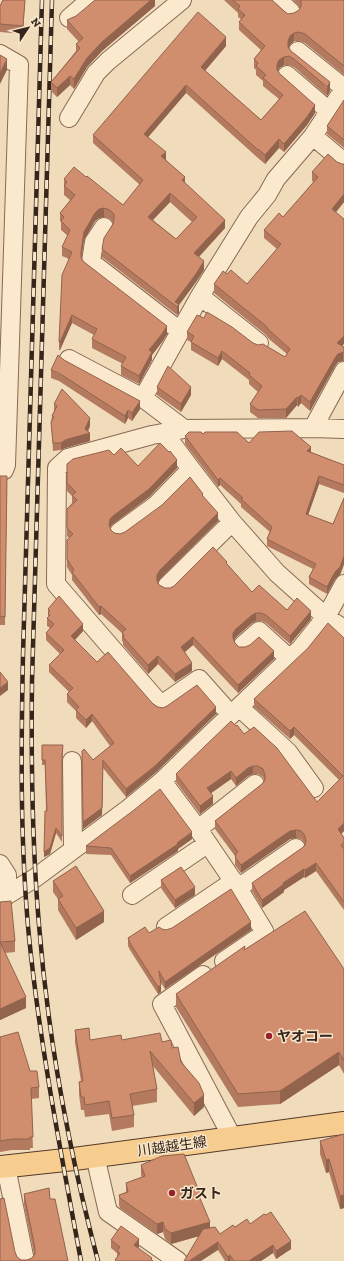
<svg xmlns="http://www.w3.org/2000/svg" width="344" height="1261" font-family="'Zilla Slab','Noto Sans JP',serif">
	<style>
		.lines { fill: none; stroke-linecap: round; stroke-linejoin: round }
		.minor-casing { stroke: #876a54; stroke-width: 20 }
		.major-casing { stroke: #543929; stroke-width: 24 }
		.minor { stroke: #fbe9ce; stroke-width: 18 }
		.major { stroke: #f7cc8f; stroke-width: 22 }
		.rail-casing { stroke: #35251a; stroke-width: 4.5 }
		.rail { stroke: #f7e6ca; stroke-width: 3; stroke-dasharray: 9; stroke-linecap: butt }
		.wall { fill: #b37a5f; fill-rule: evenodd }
		.shaded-wall { fill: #92634d }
		.building { fill: #d08e6e; stroke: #92634d; fill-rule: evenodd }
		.poi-dot { fill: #99212d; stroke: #f7e6ca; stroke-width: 1.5 }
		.labels { text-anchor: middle; stroke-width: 3; stroke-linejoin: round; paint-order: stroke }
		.poi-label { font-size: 14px; font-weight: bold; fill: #35251a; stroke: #f7e6ca; text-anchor: start }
		.street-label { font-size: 14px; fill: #35251a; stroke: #f7e6ca }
	</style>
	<rect width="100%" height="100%" fill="#f0dbbb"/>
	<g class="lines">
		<!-- minor casing -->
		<g class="minor-casing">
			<path id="minor" d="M278 0 291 12
				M69 18 90 0
				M298 51 344 88
				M0 54 19 65 6 465 4 470H0
				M287 75 329 111
				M69 118 96 73 108 61 182 0
				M313 136 344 162
				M104 227 94 242 91 262 180 331
				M200 296 259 343
				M69 359 143 398 184 429
				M143 398 200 296 249 217 267 195 276 179 313 136 344 89
				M313 428 344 371
				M164 433 191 469 232 522 277 573 326 617 344 584
				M119 532 156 505 191 469
				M167 586 232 522
				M243 645 259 631 290 659
				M239 707 288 752 314 788
				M231 715 199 679 161 705 56 584 57 468 68 458 152 435 184 429 313 428 344 429
				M72 761 73 850
				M198 829 255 784
				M0 864 7 875V895L0 900
				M238 888 296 848
				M7 895 35 878 128 809 162 781
				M132 895 207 844
				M166 927 234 881
				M224 961 262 935 264 931 238 888 198 829 162 781 197 747 301 648 326 617 344 629
				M203 975 162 1004 232 1137
				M95 1156 108 1212 178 1261
				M6 1167 25 1261"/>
		</g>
		<!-- major casing -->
		<g class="major-casing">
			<path id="major" d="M0 1167 74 1159 344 1123"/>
		</g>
		<!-- minor -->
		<use href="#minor" class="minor"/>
		<!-- major -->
		<use href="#major" class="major"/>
		<!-- rail casing -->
		<g class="rail-casing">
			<path id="rail" d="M42 0 23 655C21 749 20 843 29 937 40 1046 61 1153 81 1261
				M52 0 32 681C31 763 32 844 39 925 48 1039 69 1151 98 1261"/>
		</g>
		<!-- rail -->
		<use href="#rail" class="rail"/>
	</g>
	<!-- wall -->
	<path class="wall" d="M3 0H25L23 34 0 32V6Z
		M155 0V6L102 51 87 67 74 89 70 85 57 97 51 91V82L76 51V44L79 42 67 29V20L76 16Z
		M224 0H272L284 11 288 14 294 13 299 10 300 8 298 5 293 0H344V75L305 43 299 41H294L290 45 289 47 291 51 330 91 327 96 294 67 289 65H284L279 68 278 71 280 74 315 113 307 125 284 152 279 148 265 164 258 158 186 93 148 137 166 160 185 183 225 228 199 257 204 270 196 282 179 305V313L177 315 102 257V249L113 223 110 219 104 217 99 218 95 221 84 240 81 257 84 262 167 334 162 342 152 355V360L139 384 121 375V366L123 364 92 348V339L94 335 72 323 60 350H59V342L69 259 62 256V247L68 236 61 230V222L60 221V213L70 200 64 195V179L86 177 123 205 140 185 93 143V135L226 46 205 71 261 120 279 99 263 86V81L256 75V70L254 68V59L261 50 239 30V22L241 19 238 17V13ZM170 202 192 222 176 239 153 220Z
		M344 101V148L327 134V126Z
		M337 162 342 164H344V202L336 212 342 346 344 347V361L338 362 335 366 310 411 301 403 298 407 297 405 286 418H258L250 412V404L258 392 249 384V380L222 359 218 366 191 350V342L187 340V332L204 318 253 343 285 357 287 354 269 339 266 335 214 293V284L227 274 247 284 277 249 264 238V230L283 217 314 182 312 181V172Z
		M51 370 140 409 132 421 128 418 125 424 59 381 51 378Z
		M157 387 191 395 181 412 157 395Z
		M54 404 90 426 88 432 90 441 65 448 61 450 53 451 51 422 52 416 54 411Z
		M203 434 249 443 311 452 344 465V493L319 484 308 515 333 524 344 498V564L340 575 335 579 327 594 309 584V577L313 569 267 546V539L270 532 241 507V504L220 485 218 487 185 444V436Z
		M114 455 138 466 177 468 149 497 113 524 110 527 111 530 114 533 120 534 125 532 203 497 218 521 160 579 158 582 159 585 165 588H170L227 564 252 592 287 610 311 619 290 644 266 623 261 621H256L252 623 236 637 234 641 235 643 239 647 274 659 238 693 193 645 185 652 192 671 175 682 158 664 148 674 123 645V642L122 641V633L101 614 99 615 72 580V575L67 567V559L69 538 67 536V509L72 503V496L67 491V464Z
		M0 476H7L5 625H0Z
		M48 609 83 631 75 640 97 662 158 707 216 714 155 773 126 797 103 768 102 815 83 829 82 751 93 760 110 746 92 721 86 728 76 718V711L67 702V694L69 692 49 672V665L60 654 46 640V633L50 628 47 626V618L48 617Z
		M344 638V831L341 834 344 838V910L316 871 305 878 304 877 284 890V892L262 908 252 891V883L302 848 305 844 304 842 301 839 296 838 290 839 241 873 235 865V856L215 829V821L262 784 264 780 263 777 258 774H253L248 776 236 786 231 779 211 793 213 804 200 814 176 782V774L236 726 317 802 339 780 294 735 290 739 254 707V699Z
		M42 745 63 750 62 761V842L56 833 50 854 44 857 46 811 45 765H42Z
		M192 839 178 849V851L130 883 111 855 86 854V846Z
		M161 880 195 895 175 908 161 888Z
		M53 881 104 922 76 940 58 910V899L53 892Z
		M0 902 15 941V952L5 953 26 1008 0 1020Z
		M162 929 166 930H251L165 989 160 981 161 992 158 994 130 950 128 946V938L149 933Z
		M245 950 344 969V1074L339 1065 280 1104 238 1107 176 1007V994Z
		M75 1030 90 1040H122L162 1042 172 1048 181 1062 204 1107 194 1116 153 1066 157 1089V1102L132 1106 134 1115V1127L112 1131 109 1114 85 1117 84 1110H81L79 1094V1082L81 1081 75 1042Z
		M0 1037 30 1071 39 1087V1098L31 1099 33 1148H30V1150H12L0 1152Z
		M344 1134V1208L340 1209 329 1172 326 1173 320 1154V1141Z
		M141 1165 201 1201 210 1228 220 1234 235 1227 250 1224 291 1249 276 1259 273 1253 261 1261H225L218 1250 199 1236 171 1244 165 1239 163 1232 157 1234 120 1208 119 1205V1195L126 1192V1183L142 1177 141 1175Z
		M24 1194 50 1199 68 1261H0L15 1252 17 1257 21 1260H27L32 1258 34 1254 24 1205Z
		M111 1240 139 1247 138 1248 153 1261H115L117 1257V1253L111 1248Z"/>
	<!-- shaded-wall -->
	<path class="shaded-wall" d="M151 0H155V6L102 51 87 67 74 89V79L87 58 102 42Z
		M294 33V41L290 45 288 50V41L290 36Z
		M226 37V46L201 75V67Z
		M284 57V65L279 68 277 73V65L279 60Z
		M7 59V70L0 84V73Z
		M70 76V85L57 97V88Z
		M330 82V91L327 96V87Z
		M186 85V93L144 142V134Z
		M315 105V113L307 125 284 152V144Z
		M279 139V148L265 164V155Z
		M166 152V160L161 156Z
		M185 177V186L182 180Z
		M170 193V202L148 225V217Z
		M344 194V202L332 217V209Z
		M104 208V217L99 218 95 221 84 240 81 261V252L84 232 95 213 99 209Z
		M225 220V228L194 262V253Z
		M204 261V270L196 282 179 305V313L177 315V307L175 302Z
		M72 315V323L60 350V342Z
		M167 326V334L162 342 152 355V360L139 384V376L149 350Z
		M344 336V344L337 351V343Z
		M222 351V359L218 366V358Z
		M343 352V361L338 362 335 366 310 411V402L335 358 338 354Z
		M191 387V395L181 412V404Z
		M301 395V403L298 407V398Z
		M297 397V405L286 418V409Z
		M140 401V409L132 421V413Z
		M128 410V418L125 424V416Z
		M90 418V426L86 434 90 433V441L65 448 61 450V443L85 429Z
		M311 447V454L307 451Z
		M177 460V468L149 497 113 524 110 527 109 525 110 519 113 516Z
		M319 476V484L306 521V514Z
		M220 478V485L218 487V480Z
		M218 513V521L160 579 157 584V575L160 570Z
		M344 556V564L340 575 335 579 327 594V587Z
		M101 606V614L99 615V607Z
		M311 611V619L290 644V636Z
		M256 613V621L252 623 236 637 233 641V633L236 629 252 615Z
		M83 624V631L71 644V636Z
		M193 637V645L181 655V647Z
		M274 651V659L238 693V685Z
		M158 656V664L148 674V665Z
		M192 663V671L175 682V674Z
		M8 682V690L0 696V688Z
		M216 707V714L155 773 126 797V789Z
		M92 714V721L86 728V720Z
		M294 727V735L290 739V731Z
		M63 745V750L62 761V756Z
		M253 766V774L248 776 236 786V778L248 768Z
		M103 768 102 815 83 829V822Z
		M231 771V779L207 796V788Z
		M213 796V804L200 814V806Z
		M344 823V831L338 837V829Z
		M56 828V833L50 854 44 857V852Z
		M296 830V838L290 839 241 873V865L290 831Z
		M192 832V839L178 849V851L130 883V876Z
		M316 863V871L305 878V870Z
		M304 869V877L284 890V892L262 908V900L283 883Z
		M195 887V895L175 908V900Z
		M104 911V922L76 940V928Z
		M251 922V930L165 989V982Z
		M161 985V992L158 994V987Z
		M26 997V1008L0 1020V1009Z
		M339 1052V1065L280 1104V1091Z
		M204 1095V1107L194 1116V1103Z
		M329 1159V1172L326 1173V1160Z
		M344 1195V1208L340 1209V1196Z
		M163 1222V1232L157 1234V1224Z
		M210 1222V1233L171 1244V1233Z
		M139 1239V1247L134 1253V1245Z
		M291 1241V1249L276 1259V1251Z
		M218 1242V1250L201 1261H189Z
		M273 1245V1253L261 1261H249Z
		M230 1255V1261H228V1257Z"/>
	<!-- building -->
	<path class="building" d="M3 0H25L23 26 0 24V6Z
		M95 0H151L102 42 87 58 74 79 70 76 57 88 51 82 80 48 76 44 83 38 67 20 76 16Z
		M233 0H272L284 11 288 14 294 13 299 10 301 6V0H344V66L305 34 299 32 294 33 290 36 288 41V47L291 51 330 82 327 87 294 59 289 56 284 57 279 60 277 65V70L280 74 315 105 307 117 284 144 279 139 265 155 258 149V150L186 85 144 134 166 152 161 156 185 177 182 180 225 220 194 253 204 261 196 274 175 302 179 304 177 307 102 249 104 238 113 224 114 220V214L110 210 104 208 99 209 95 213 84 232 81 252V258L84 262 167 326 162 334 149 350 152 352 139 376 121 366 126 357 92 339 97 329 72 315 60 342H59L62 275 72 252 62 247 70 230 61 221 64 217 60 213 75 195 64 186 67 182 64 179 74 167 86 177 87 176 123 205 143 180 93 135 198 12 226 37 201 67 261 120 283 95 263 78 266 75 256 66 258 63 254 59 265 46 239 22 245 15 238 9 240 6ZM170 193 197 217 176 239 148 217Z
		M0 55 7 59 0 73Z
		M344 100V140L327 126Z
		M328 154 337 162 342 164H344V194L332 209 344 219V336L337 343 344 347V352L338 354 335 358 310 402 301 395 298 398 297 397 286 409 258 410 250 404 262 386 249 375 250 373 222 351 218 358 191 342 194 336 187 332 197 315 204 318 207 312 232 327 253 343 258 345 263 344 285 357 290 349 269 330 266 326 214 284 223 271 227 274 231 270 247 284 281 244 264 230 279 213 283 217 318 177 312 172Z
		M58 355 64 360 140 401 132 413 128 410 125 416 59 373 51 370Z
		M168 366 191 387 181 404 157 387Z
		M62 389 90 418 85 429 90 433 65 440 61 443H53L51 422 54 417 52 416 57 406 54 404Z
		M292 431 311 447 307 451 344 465V485L319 476 306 514 333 524 344 498V556L340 567 335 572 327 587 309 577 316 564 267 539 272 527 241 499 243 498 220 478 218 480 185 436 189 432H201L203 434 205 432H237L249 443 259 432Z
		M160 443 169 452 170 451 177 460 149 489 113 516 110 519 109 525 111 530 114 533 120 534 125 532 162 505 190 477 203 494 202 495 218 513 160 570 157 575V581L159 585 165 588H170L174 586 213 547 227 562 226 563 252 592 259 585 287 610 297 598 311 611 290 636 266 615 261 613H256L252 615 236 629 233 633V638L235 643 239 647H245L250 645 259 637 274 651 238 685 193 637 181 647 192 663 175 674 158 656 148 665 123 637 124 635 122 632 126 629 101 606 99 607 72 572 74 570 67 559V540L73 534 67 528V509L77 500 72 495 76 492 67 483V464L73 459 109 450 114 455 121 448 138 466Z
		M0 476H7L5 617 0 616Z
		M59 596 83 624 71 636 97 662 108 652 153 704 158 707 163 708 167 706 197 685 216 707 155 766 126 789 103 760 102 808 83 822 82 751 84 749 93 760 114 743 92 714 86 720 76 710 79 707 67 694 73 688 49 665 64 650 46 633 54 624 47 618 50 615 48 613 50 611 48 609Z
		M328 623 344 638V823L338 829 344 838V843L341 845 344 849V902L316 863 305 870 304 869 283 883 284 884 262 900 252 883 302 848 305 845 306 840 304 834 301 831 296 830 290 831 241 865 235 857 236 856 235 854 238 852 215 821 262 784 265 780V775L263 769 258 766H253L248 768 236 778 231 771 207 788 213 796 200 806 176 774 231 721 236 726 237 725 244 734 254 727 277 748 317 802 343 776 294 727 290 731 254 699 308 648Z
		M0 672 8 682 0 688Z
		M42 745H63L62 756V836L56 828 50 848 44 852 45 811H47L45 760H42Z
		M160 789 192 832 177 843 178 844 130 876 111 848 86 846 134 810Z
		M76 866 104 911 76 928 58 899 63 896 53 881Z
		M181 867 195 887 175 900 161 880Z
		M231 889 251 922 165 982 159 971 161 985 158 987 130 943 128 938 145 927 149 933 159 927 162 929 166 930 172 928Z
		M11 901 15 941 0 942V902Z
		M305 911 344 969V1061L339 1052 280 1091 238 1094 176 994 245 946 244 950Z
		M0 942 26 997 0 1009Z
		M89 1028 90 1040 121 1035 122 1040 160 1033 162 1042 171 1040 172 1048 178 1047 181 1062 199 1083 204 1095 194 1103 150 1051 157 1089 130 1094 134 1115 112 1118 109 1101 85 1105 84 1097H81L79 1082 83 1081 75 1030Z
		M18 1032 30 1071H37L39 1087 31 1088 33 1137H30V1139H12L0 1141V1037Z
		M344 1134V1195L340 1196 329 1159 326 1160 320 1141Z
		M184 1154 201 1196H199L210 1222 171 1233 165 1229 163 1222 157 1224 120 1198 119 1195 128 1192 126 1183 145 1176 141 1165 162 1156Z
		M49 1188 50 1199H55L68 1261H0V1199L4 1198 15 1252 17 1257 21 1260H27L32 1258 35 1254V1248L24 1194Z
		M271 1212 291 1241 276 1251 273 1245 249 1261H234L230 1255 228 1257 218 1242 189 1261H184L203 1229 215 1227 220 1234 233 1225 235 1227 247 1219 250 1224 264 1214 266 1215Z
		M121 1226 139 1239 134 1245 152 1258 151 1259 153 1261H116L115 1260 120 1253 117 1251 120 1247 111 1240Z"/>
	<!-- markers -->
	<g class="poi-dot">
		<circle cx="269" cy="1036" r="4"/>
		<circle cx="172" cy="1193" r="4"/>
	</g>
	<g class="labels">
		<!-- poi labels -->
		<g class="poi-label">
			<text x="277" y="1041">ヤオコー</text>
			<text x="180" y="1198">ガスト</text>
		</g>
		<!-- street labels -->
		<g class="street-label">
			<text transform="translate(172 1146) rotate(-8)" y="5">川越越生線</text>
		</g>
	</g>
	<!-- north arrow -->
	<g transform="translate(28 28) rotate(55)" stroke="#f7e6ca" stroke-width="3" paint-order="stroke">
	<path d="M0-3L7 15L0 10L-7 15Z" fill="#35251a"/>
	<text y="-6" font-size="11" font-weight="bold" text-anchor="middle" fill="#35251a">N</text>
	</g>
</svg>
